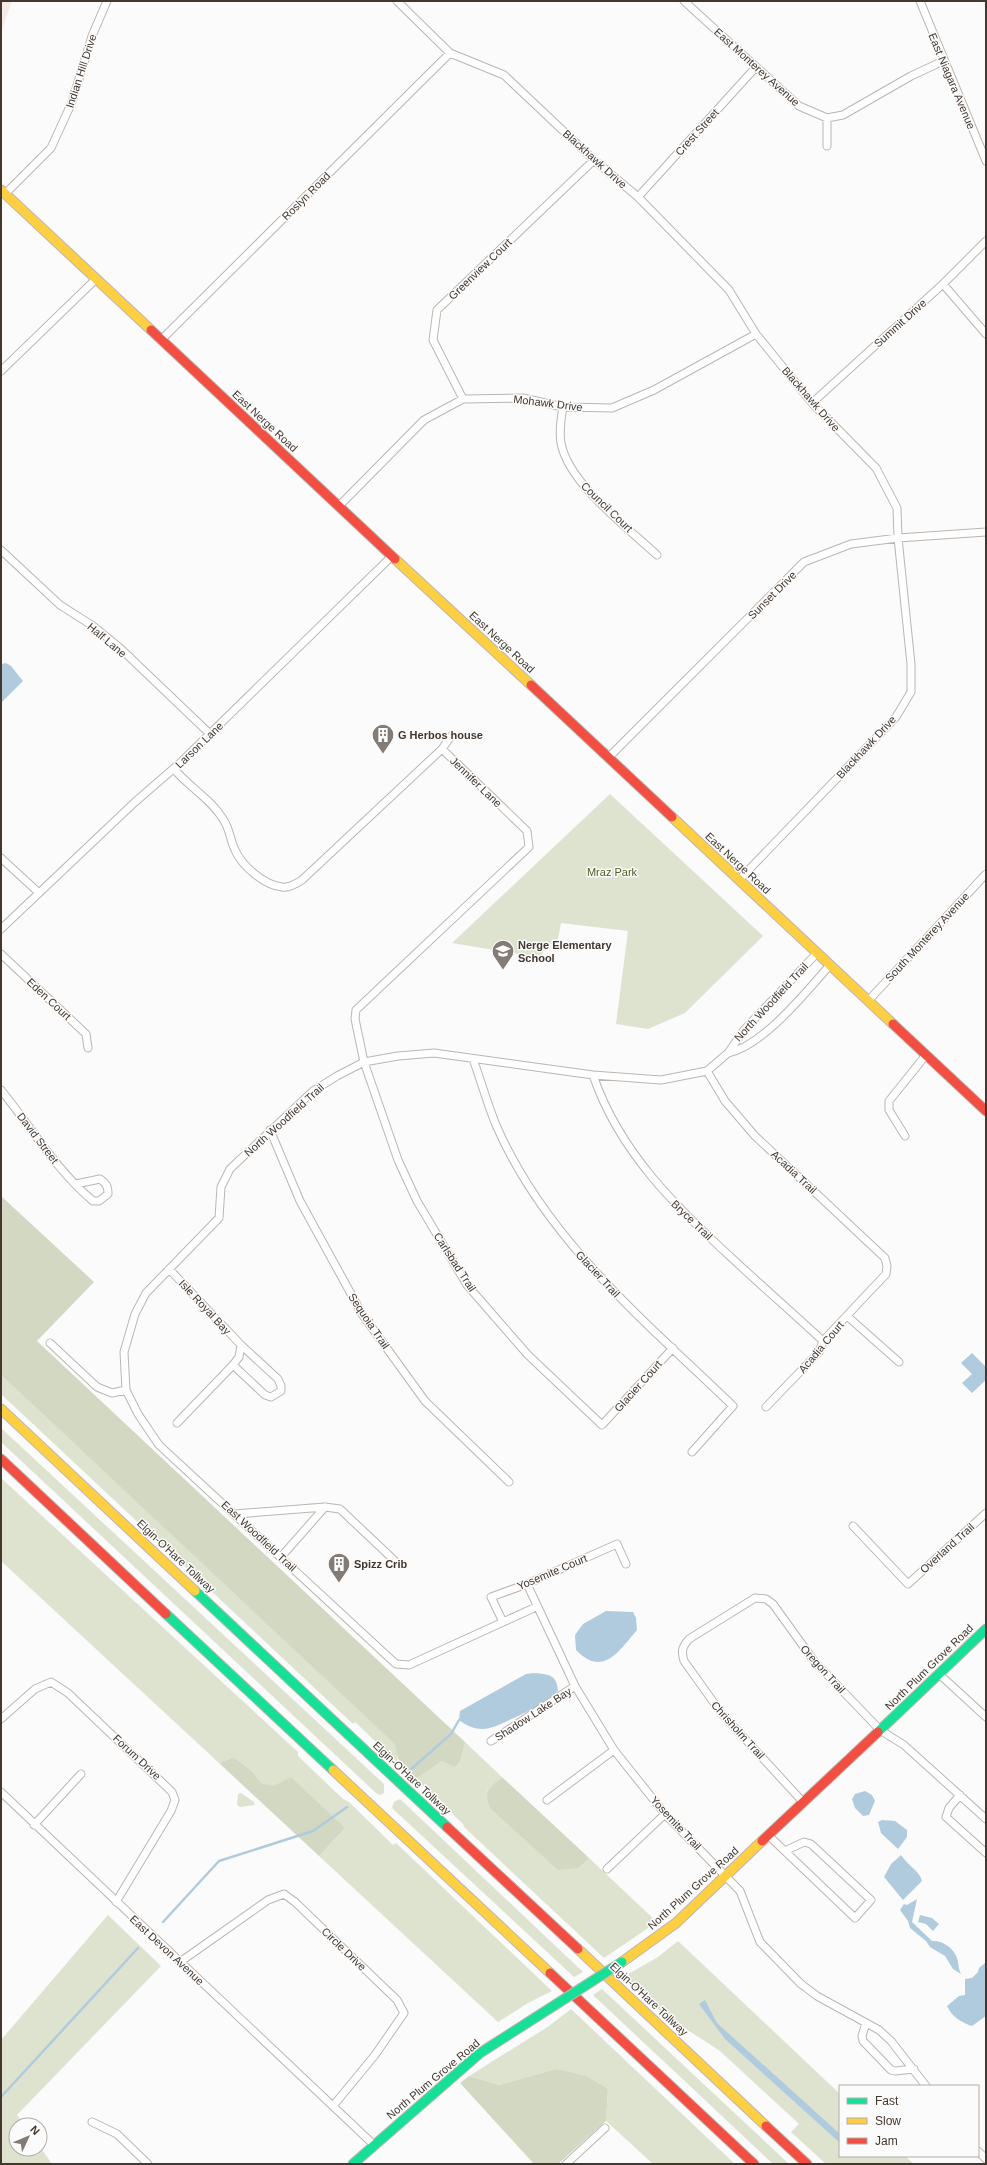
<svg xmlns="http://www.w3.org/2000/svg" width="987" height="2165" font-family="Helvetica,sans-serif">
	<style>
		.commercial { fill: #f5ebe9 }
		.green { fill: #dde3cf }
		.forest { fill: #d2d8c2 }
		.water { fill: #b0cbde }
		.lines { fill: none; stroke-linecap: round; stroke-linejoin: round }
		.stream { stroke: #b0cbde; stroke-width: 2.5 }
		.street-casing { stroke: #bbb6b2; stroke-width: 9 }
		.fast-casing { stroke: #bbb6b2; stroke-width: 11 }
		.slow-casing { stroke: #bbb6b2; stroke-width: 11 }
		.jam-casing { stroke: #bbb6b2; stroke-width: 11 }
		.street { stroke: #fefefe; stroke-width: 7 }
		.fast { stroke: #16e098; stroke-width: 9 }
		.slow { stroke: #ffcf43; stroke-width: 9 }
		.jam { stroke: #f24e42; stroke-width: 9 }
		.fast-bridge-casing { stroke: #bbb6b2; stroke-width: 11; stroke-linecap: butt }
		.fast-bridge { stroke: #16e098; stroke-width: 9 }
		.labels { text-anchor: middle; stroke-width: 3; stroke-linejoin: round; paint-order: stroke }
		.street-label { font-size: 11px; fill: #43372e; stroke: #fbfbfb }
		.poi-label { font-size: 11px; font-weight: bold; fill: #43372e; stroke: #fbfbfb; text-anchor: start }
		.park-label { font-size: 11px; fill: #505e21; stroke: #fbfbfb }
	</style>
	<rect width="100%" height="100%" fill="#fbfbfb"/>
	<!-- commercial -->
	<path class="commercial" d="M1 1H12L1 32Z"/>
	<!-- green -->
	<path class="green" d="M610 794 763 936 685 1013 648 1029 616 1024 628 931 561 923 557 944 544 943 542 958 452 943Z
		M1 1375 396 1744 398 1763 355 1722 353 1724 1 1394Z
		M1 1428 384 1784V1793L380 1795 376 1793 1 1442Z
		M1 1478 298 1752V1756L343 1799 349 1802 393 1845 396 1843 552 1991 528 2003 498 2022 319 1856 345 1828 274 1786 261 1783 252 1771 234 1757 219 1763 1 1561Z
		M465 1742 502 1777 487 1791 579 1868 589 1858 657 1922 604 1958 463 1826 464 1825 416 1779 442 1761 451 1766 461 1759Z
		M241 1793 254 1802 255 1805 240 1807 237 1805 238 1794Z
		M400 1799 583 1972 574 1977 392 1808 394 1802Z
		M108 1915 161 1966 17 2115 24 2125H16V2149H40V2147L52 2164H1V2040Z
		M678 1941 840 2094V2156H905L914 2164H826L791 2132 799 2124 720 2051 666 2016 623 1977 658 1957Z
		M602 1989 789 2164H773L593 1995Z
		M571 2009 735 2164H653L606 2121 608 2089 556 2069 499 2085 469 2076 549 2026Z"/>
	<!-- forest -->
	<path class="forest" d="M1 1196 94 1282 37 1341 465 1742 461 1759 456 1766H451L442 1761 416 1779C400 1769 398 1761 395 1744L1 1375Z
		M234 1757 252 1771 261 1783 274 1786 291 1777 345 1828 319 1856 219 1763Z
		M502 1777 589 1858 579 1868 558 1870 490 1808C483 1789 489 1789 502 1777Z
		M556 2069 586 2076 608 2089 606 2121 558 2164H534L460 2083 469 2076 499 2085Z"/>
	<!-- water -->
	<path class="water" d="M6 663 11 666 23 681 1 703V664Z
		M972 1353 986 1367V1380L972 1393 962 1383 972 1374 961 1363Z
		M606 1611 633 1612 636 1618 637 1630C619 1651 603 1678 576 1650L575 1635 583 1624Z
		M534 1673C549 1674 557 1675 558 1691 543 1705 535 1708 516 1717 495 1726 482 1737 459 1720L460 1711 526 1674Z
		M865 1791 872 1795 875 1801 869 1815 863 1816 855 1808 852 1799 855 1794Z
		M882 1820 895 1821 907 1830V1837L898 1849 881 1833 878 1822Z
		M901 1855C908 1866 920 1871 922 1881L903 1900 884 1877 891 1864Z
		M917 1899 912 1922 932 1941C942 1940 954 1948 957 1958 959 1964 958 1968 961 1974L953 1969 945 1956 930 1947 926 1941 910 1928 908 1921 900 1910 904 1904 907 1905Z
		M920 1915 932 1918 939 1924 933 1931 926 1924 918 1922Z
		M986 1962V2016L972 2026C962 2023 951 2016 947 2006L959 1996 965 1995V1979L972 1978 978 1972 979 1968Z
		M705 2000 717 2023 840 2134V2143L725 2039 699 2004Z"/>
	<g class="lines">
		<!-- stream -->
		<path class="stream" d="M410 1770 451 1734 459 1720
			M163 1922 219 1861 313 1831 347 1807
			M1 2097 138 1948"/>
		<!-- street casing -->
		<g class="street-casing">
			<path id="street" d="M397 1 450 53 504 75 594 160 638 197 729 290 756 334 812 403 876 468 897 508 898 538 911 664V692L896 717 739 880
				M684 1 799 106 827 118 843 115 911 76 943 61
				M920 1 986 161
				M827 146V118
				M5 194 51 148 72 102 92 36 107 1
				M638 197 756 67
				M943 284 986 334
				M161 340 450 53
				M1 371 96 279
				M463 399 433 340 437 310 594 160
				M812 403 943 284 986 241
				M563 407C561 418 559 431 561 443 568 483 628 528 657 555
				M339 506 424 420 463 399 523 398 563 407 612 408 654 390 756 334
				M1 550 60 605 93 626 120 648 210 734
				M442 749 451 736
				M608 758 804 562 851 544 898 538 986 532
				M174 769C189 787 211 799 223 819 230 829 230 840 235 850 242 866 264 885 282 887 289 888 296 884 302 880L442 749 527 831 529 847 356 1010 355 1019 364 1062 398 1160 417 1201 467 1285 528 1355 602 1425 673 1348
				M1 858 38 892
				M1 929 135 802 180 763 392 556
				M817 953 744 1030 728 1053C763 1046 806 992 830 965
				M1 954 86 1034 88 1048
				M868 1001 986 874
				M473 1059C481 1081 487 1103 496 1125 546 1240 645 1321 733 1406L692 1452
				M707 1071 725 1101 755 1136 885 1258 887 1266 886 1274 823 1341 819 1352 766 1407
				M593 1075C619 1152 677 1208 735 1261 764 1288 794 1314 823 1341
				M1 1090C31 1127 56 1170 93 1201H99L108 1194C108 1186 106 1183 100 1179L76 1184
				M270 1130 300 1201 362 1314 425 1401 509 1482
				M905 1136 889 1110V1101L926 1055
				M169 1269 241 1345 278 1379 281 1386V1391L271 1397 265 1395 233 1365
				M847 1316 899 1362
				M50 1343 97 1387 112 1393 126 1390
				M177 1423 233 1365 239 1357 241 1345
				M235 1514 325 1507 340 1509 395 1561
				M853 1526 908 1584 986 1513
				M281 1557 325 1507
				M527 1584 575 1686 614 1750 665 1814 740 1891 760 1942 801 1984 817 1996 879 2030 891 2041 926 2086
				M536 1607 409 1665 396 1664 159 1445 138 1414 126 1390 124 1352 135 1314 146 1293 219 1218 221 1187 230 1169 313 1091 337 1076 364 1062 398 1056 434 1053 593 1075 661 1080 707 1071 728 1053
				M503 1622 491 1597 527 1584 617 1544 626 1564
				M939 1674 986 1717
				M1 1719 35 1689 51 1682 68 1693 172 1792 175 1800 171 1811 116 1902
				M491 1741 575 1686
				M1 1792 374 2145
				M960 1795 949 1808 946 1817 986 1853
				M547 1800 614 1750
				M803 1802 722 1714 684 1661C681 1651 682 1647 689 1639L755 1598 766 1599 773 1604 814 1661 880 1730 904 1745 986 1819
				M34 1825 81 1774
				M768 1835 855 1918 871 1900 811 1844 804 1842 785 1851
				M607 1869 665 1814
				M180 1962 268 1900 284 1894 295 1902 397 2000 404 2013 375 2055 333 2106
				M866 2023 862 2036 863 2041 891 2070 895 2071 914 2069
				M92 2122 117 2134 148 2164
				M978 2151 986 2159
				M566 2164 605 2128"/>
		</g>
		<!-- fast casing -->
		<g class="fast-casing">
			<path id="fast" d="M195 1591 447 1827
				M166 1614 333 1770
				M878 1732 986 1629
				M353 2164 480 2053 555 2005"/>
		</g>
		<!-- slow casing -->
		<g class="slow-casing">
			<path id="slow" d="M1 190 151 330
				M395 559 531 685
				M672 817 893 1024
				M1 1409 195 1591
				M333 1770 550 1973
				M578 1949 766 2126
				M622 1962 676 1923 762 1841"/>
		</g>
		<!-- jam casing -->
		<g class="jam-casing">
			<path id="jam" d="M151 330 395 559
				M531 685 672 817
				M893 1024 986 1111
				M1 1459 166 1614
				M447 1827 578 1949
				M762 1841 878 1732
				M550 1973 754 2164
				M766 2126 807 2164"/>
		</g>
		<!-- street -->
		<use href="#street" class="street"/>
		<!-- fast -->
		<use href="#fast" class="fast"/>
		<!-- slow -->
		<use href="#slow" class="slow"/>
		<!-- jam -->
		<use href="#jam" class="jam"/>
		<!-- fast-bridge casing -->
		<g class="fast-bridge-casing">
			<path id="fast-bridge" d="M555 2005 622 1962"/>
		</g>
		<!-- fast-bridge -->
		<use href="#fast-bridge" class="fast-bridge"/>
	</g>
	<!-- icons -->
	<defs>
		<g id="building-pin" transform="scale(1.15)"><path d="M0 17L-7.5 6A9.5 9.5 0 1 1 7.5 6Z" fill="#837c76" stroke="#fbfbfb"/><path d="M-4-6H4V6H1V3H-1V6H-4ZM-2.5-4.3h1.7v1.8h-1.7ZM.8-4.3h1.7v1.8H.8ZM-2.5-1h1.7V.8h-1.7ZM.8-1h1.7V.8H.8Z" fill="#fff"/></g>
		<g id="school-pin" transform="scale(1.15)"><path d="M0 17L-7.5 6A9.5 9.5 0 1 1 7.5 6Z" fill="#837c76" stroke="#fbfbfb"/><path d="M0-5L7-2L0 1L-7-2ZM-4 1L0 2.5L4 1V4Q0 6-4 4Z" fill="#fff"/></g>
	</defs>
	<g fill-rule="evenodd">
		<use href="#building-pin" x="383" y="735"/>
		<use href="#school-pin" x="503" y="951"/>
		<use href="#building-pin" x="339" y="1564"/>
	</g>
	<g class="labels">
		<!-- street labels -->
		<g class="street-label">
			<text transform="translate(757 67) rotate(42)" y="4">East Monterey Avenue</text>
			<text transform="translate(81 71) rotate(-72)" y="4">Indian Hill Drive</text>
			<text transform="translate(952 81) rotate(67)" y="4">East Niagara Avenue</text>
			<text transform="translate(697 132) rotate(-48)" y="4">Crest Street</text>
			<text transform="translate(595 159) rotate(42)" y="4">Blackhawk Drive</text>
			<text transform="translate(306 196) rotate(-45)" y="4">Roslyn Road</text>
			<text transform="translate(480 269) rotate(-44)" y="4">Greenview Court</text>
			<text transform="translate(900 323) rotate(-42)" y="4">Summit Drive</text>
			<text transform="translate(811 399) rotate(49)" y="4">Blackhawk Drive</text>
			<text transform="translate(548 403) rotate(7)" y="4">Mohawk Drive</text>
			<text transform="translate(265 421) rotate(43)" y="4">East Nerge Road</text>
			<text transform="translate(607 507) rotate(44)" y="4">Council Court</text>
			<text transform="translate(772 595) rotate(-45)" y="4">Sunset Drive</text>
			<text transform="translate(107 640) rotate(40)" y="4">Half Lane</text>
			<text transform="translate(502 642) rotate(43)" y="4">East Nerge Road</text>
			<text transform="translate(199 745) rotate(-44)" y="4">Larson Lane</text>
			<text transform="translate(866 747) rotate(-47)" y="4">Blackhawk Drive</text>
			<text transform="translate(476 782) rotate(44)" y="4">Jennifer Lane</text>
			<text transform="translate(738 863) rotate(43)" y="4">East Nerge Road</text>
			<text transform="translate(927 937) rotate(-47)" y="4">South Monterey Avenue</text>
			<text transform="translate(49 999) rotate(43)" y="4">Eden Court</text>
			<text transform="translate(771 1002) rotate(-47)" y="4">North Woodfield Trail</text>
			<text transform="translate(284 1120) rotate(-42)" y="4">North Woodfield Trail</text>
			<text transform="translate(38 1138) rotate(53)" y="4">David Street</text>
			<text transform="translate(794 1172) rotate(43)" y="4">Acadia Trail</text>
			<text transform="translate(692 1220) rotate(44)" y="4">Bryce Trail</text>
			<text transform="translate(455 1262) rotate(57)" y="4">Carlsbad Trail</text>
			<text transform="translate(598 1274) rotate(47)" y="4">Glacier Trail</text>
			<text transform="translate(205 1307) rotate(47)" y="4">Isle Royal Bay</text>
			<text transform="translate(369 1321) rotate(56)" y="4">Sequoia Trail</text>
			<text transform="translate(821 1347) rotate(-50)" y="4">Acadia Court</text>
			<text transform="translate(638 1386) rotate(-48)" y="4">Glacier Court</text>
			<text transform="translate(259 1536) rotate(43)" y="4">East Woodfield Trail</text>
			<text transform="translate(947 1548) rotate(-42)" y="4">Overland Trail</text>
			<text transform="translate(176 1556) rotate(43)" y="4">Elgin-O'Hare Tollway</text>
			<text transform="translate(552 1572) rotate(-23)" y="4">Yosemite Court</text>
			<text transform="translate(929 1667) rotate(-44)" y="4">North Plum Grove Road</text>
			<text transform="translate(823 1669) rotate(48)" y="4">Oregon Trail</text>
			<text transform="translate(533 1714) rotate(-33)" y="4">Shadow Lake Bay</text>
			<text transform="translate(738 1730) rotate(48)" y="4">Chrisholm Trail</text>
			<text transform="translate(137 1757) rotate(43)" y="4">Forum Drive</text>
			<text transform="translate(412 1778) rotate(43)" y="4">Elgin-O'Hare Tollway</text>
			<text transform="translate(676 1823) rotate(47)" y="4">Yosemite Trail</text>
			<text transform="translate(693 1888) rotate(-42)" y="4">North Plum Grove Road</text>
			<text transform="translate(344 1949) rotate(44)" y="4">Circle Drive</text>
			<text transform="translate(167 1950) rotate(43)" y="4">East Devon Avenue</text>
			<text transform="translate(649 1999) rotate(43)" y="4">Elgin-O'Hare Tollway</text>
			<text transform="translate(433 2079) rotate(-40)" y="4">North Plum Grove Road</text>
		</g>
		<!-- poi labels -->
		<g class="poi-label">
			<text x="398" y="739">G Herbos house</text>
			<text x="518" y="949">Nerge Elementary<tspan x="518" dy="13">School</tspan></text>
			<text x="354" y="1568">Spizz Crib</text>
		</g>
		<!-- park labels -->
		<g class="park-label">
			<text x="612" y="876">Mraz Park</text>
		</g>
	</g>
	<!-- border -->
	<rect width="987" height="2165" fill="none" stroke="#43372e" stroke-width="4"/>
	<!-- legend -->
	<rect x="839" y="2085" width="140" height="72" fill="#fbfbfb" stroke="#b1ada9"/>
	<rect x="847" y="2098" width="20" height="6" fill="#16e098" stroke="#b1ada9"/>
	<text x="875" y="2105" font-size="12" fill="#43372e">Fast</text>
	<rect x="847" y="2118" width="20" height="6" fill="#ffcf43" stroke="#b1ada9"/>
	<text x="875" y="2125" font-size="12" fill="#43372e">Slow</text>
	<rect x="847" y="2138" width="20" height="6" fill="#f24e42" stroke="#b1ada9"/>
	<text x="875" y="2145" font-size="12" fill="#43372e">Jam</text>
	<!-- north arrow -->
	<g transform="translate(28 2137) rotate(46)"><circle r="19" fill="#fbfbfb" stroke="#b1ada9"/>
	<path d="M0-3L7 15L0 10L-7 15Z" fill="#837c76"/>
	<text y="-6" font-size="11" font-weight="bold" text-anchor="middle" fill="#43372e">N</text>
	</g>
</svg>
